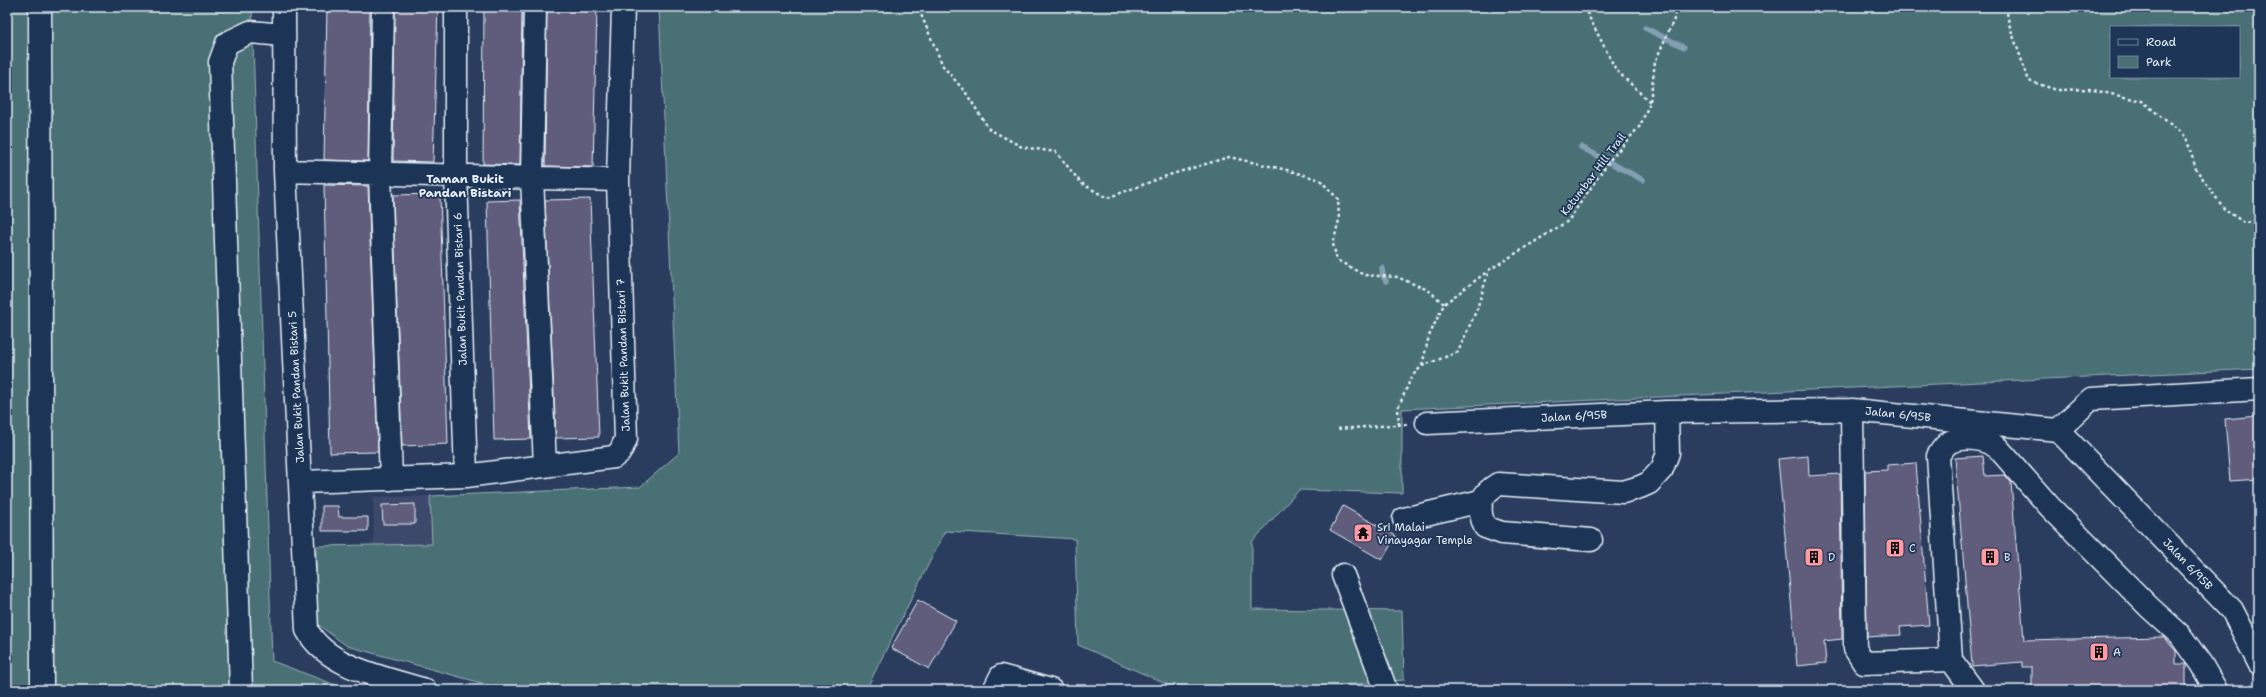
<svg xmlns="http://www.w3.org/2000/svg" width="2266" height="697" font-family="'Shantell Sans',sans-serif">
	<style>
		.built { fill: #3d496a }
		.green { fill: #497074; stroke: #98b0b6; fill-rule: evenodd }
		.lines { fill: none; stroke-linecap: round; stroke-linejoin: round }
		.stream { stroke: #839fb4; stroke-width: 5.5 }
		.building { fill: #5f5c7b; stroke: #e8f1f8 }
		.minor-casing { stroke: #e8f1f8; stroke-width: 25 }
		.path { stroke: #e8f1f8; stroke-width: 2.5; stroke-dasharray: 3 3; stroke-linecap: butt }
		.minor { stroke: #1d3557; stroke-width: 22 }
		.labels { text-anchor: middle; stroke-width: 3.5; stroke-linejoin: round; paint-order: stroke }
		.street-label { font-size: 11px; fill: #e8f1f8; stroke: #1d3557 }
		.poi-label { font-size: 11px; fill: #e8f1f8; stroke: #1d3557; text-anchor: start }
		.neighbourhood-label { font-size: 12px; font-weight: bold; fill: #e8f1f8; stroke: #1d3557 }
	</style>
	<rect width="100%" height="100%" fill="#2a3d5e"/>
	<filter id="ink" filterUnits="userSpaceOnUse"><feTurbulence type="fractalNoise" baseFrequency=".025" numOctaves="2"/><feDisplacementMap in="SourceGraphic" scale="8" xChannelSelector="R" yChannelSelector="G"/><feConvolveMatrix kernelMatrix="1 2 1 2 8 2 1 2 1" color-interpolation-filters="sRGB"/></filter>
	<g filter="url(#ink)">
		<!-- built -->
		<path class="built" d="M430 496 432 544 374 545 373 497Z"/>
		<!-- green -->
		<path class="green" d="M7 7H252L272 661 349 690H7Z
			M659 7H2259V369L1402 409V493L1299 490 1252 542V609L1402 611 1404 680 1340 685V690H1180L1078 645 1075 539 945 531 866 690H507L347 646 317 624 316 546 432 544 430 496 640 487 679 453ZM2111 27H2239V77H2111Z"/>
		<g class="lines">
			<!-- stream -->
			<path class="stream" d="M1645 28 1684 47
				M1581 147 1643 180
				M1382 268 1383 276 1386 281"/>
		</g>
		<!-- building -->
		<path class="building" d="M327 7H370L368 161 324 160Z
			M395 7H438L433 162 393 161Z
			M484 7H522L520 165 483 164Z
			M547 7H597L593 167 545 166Z
			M324 185 368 186 378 452 330 453Z
			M440 194 448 444 402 446 393 195Z
			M590 199 599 437 556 438 545 200Z
			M520 200 531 439 494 440 487 201Z
			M2259 416V479L2230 481 2225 419Z
			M1808 456 1809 476 1840 474 1842 639 1824 641 1826 663 1797 666 1778 459Z
			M1983 456 1985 476 2005 475 2011 482 2024 640 2163 637 2176 651V664H2186V690H2032V667H2022V662L1972 666 1955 458Z
			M1916 463 1929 625 1900 627 1901 635 1867 637 1865 471 1887 470V465Z
			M415 504V524H383L382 505Z
			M322 506H338L339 517H368V531H322Z
			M1343 506 1396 536 1382 560 1330 530Z
			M918 600 956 621 929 669 891 648Z"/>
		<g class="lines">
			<!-- minor casing -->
			<g class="minor-casing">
				<path id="minor" d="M40 7 42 690
					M284 7 285 171 307 630C327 668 387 678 425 690
					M383 7 380 174 391 479
					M456 7V176L466 476
					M535 7 532 178 545 466
					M285 171 618 180
					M1852 410 1855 649 1864 663 1951 660 1973 690
					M1427 423 1667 412 1852 410 2058 430 2232 610 2259 663
					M2058 430 2091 399 2259 389
					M301 482 466 476 614 457 620 452 626 439 618 180 623 7
					M1404 519 1481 501
					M1591 540 1502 533 1485 527C1477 508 1479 495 1498 484L1623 492 1640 487 1649 483 1662 469 1668 453 1667 412
					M1343 575 1386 690
					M1951 660 1938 456C1941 451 1945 445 1950 442 1965 435 1986 439 1998 448L2050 507 2149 607 2180 635 2201 664 2216 690
					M241 690 220 62 227 43 250 32 283 35
					M994 690 1001 676 1051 690"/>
			</g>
			<!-- path -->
			<path class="path" d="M913 7 920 12 943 66 966 93 989 129 1022 147 1056 152 1081 183 1107 198 1169 175 1229 157 1287 170 1320 180 1338 199 1339 220 1333 244 1337 260 1364 275 1397 277 1428 290 1444 304
				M1584 7 1616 70 1650 102
				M2006 7 2009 24 2029 81 2057 90 2089 89 2142 101 2186 137 2196 169 2225 210 2245 223 2259 221
				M1422 365 1429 336 1444 304 1488 271
				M1399 425 1398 408 1412 376 1422 366 1458 352 1477 309 1489 270 1568 221 1609 161 1640 126 1650 102 1655 62 1675 17V7
				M1338 429 1408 424"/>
			<!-- minor -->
			<use href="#minor" class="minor"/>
		</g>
	</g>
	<!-- icons -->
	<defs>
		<g id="temple-square" transform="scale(1)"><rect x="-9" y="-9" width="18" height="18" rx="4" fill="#ff9aa2" stroke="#1d3557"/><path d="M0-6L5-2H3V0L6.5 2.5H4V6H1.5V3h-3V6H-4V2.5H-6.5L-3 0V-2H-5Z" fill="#111"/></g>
		<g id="building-square" transform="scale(1)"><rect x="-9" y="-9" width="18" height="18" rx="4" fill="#ff9aa2" stroke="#1d3557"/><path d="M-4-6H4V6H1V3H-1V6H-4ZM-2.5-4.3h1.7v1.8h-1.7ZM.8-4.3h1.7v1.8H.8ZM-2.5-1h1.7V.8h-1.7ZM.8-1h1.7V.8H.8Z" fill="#111"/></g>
	</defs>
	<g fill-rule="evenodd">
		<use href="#temple-square" x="1363" y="533"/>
		<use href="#building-square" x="1895" y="548"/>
		<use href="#building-square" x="1814" y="557"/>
		<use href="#building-square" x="1990" y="557"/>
		<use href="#building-square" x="2099" y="652"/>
	</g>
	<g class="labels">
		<!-- street labels -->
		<g class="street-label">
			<text transform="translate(1593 174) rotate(-53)" y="4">Ketumbar Hill Trail</text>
			<text transform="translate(460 289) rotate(-92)" y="4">Jalan Bukit Pandan Bistari 6</text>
			<text transform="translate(623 355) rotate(-92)" y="4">Jalan Bukit Pandan Bistari 7</text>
			<text transform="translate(296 387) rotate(-93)" y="4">Jalan Bukit Pandan Bistari 5</text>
			<text transform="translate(1898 414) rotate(6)" y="4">Jalan 6/95B</text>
			<text transform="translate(1574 416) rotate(-3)" y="4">Jalan 6/95B</text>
			<text transform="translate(2188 564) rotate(46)" y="4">Jalan 6/95B</text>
		</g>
		<!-- poi labels -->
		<g class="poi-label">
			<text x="1377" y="531">Sri Malai<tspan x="1377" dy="13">Vinayagar Temple</tspan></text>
			<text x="1909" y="552">C</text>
			<text x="1828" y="561">D</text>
			<text x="2004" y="561">B</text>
			<text x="2113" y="656">A</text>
		</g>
		<!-- neighbourhood labels -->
		<g class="neighbourhood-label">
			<text x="465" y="183">Taman Bukit<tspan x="465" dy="14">Pandan Bistari</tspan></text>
		</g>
	</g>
	<!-- margin -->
	<rect width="2266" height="697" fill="none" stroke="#1d3557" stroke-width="24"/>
	<rect x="12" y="12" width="2242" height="673" fill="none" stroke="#e8f1f8" stroke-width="1.5" filter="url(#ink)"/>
	<!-- legend -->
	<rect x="2110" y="26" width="130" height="52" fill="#1d3557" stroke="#6e8097"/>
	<rect x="2118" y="39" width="20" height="6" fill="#1d3557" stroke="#6e8097"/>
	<text x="2146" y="46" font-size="12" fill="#e8f1f8">Road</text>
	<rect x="2118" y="56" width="20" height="12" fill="#497074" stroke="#6e8097"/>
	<text x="2146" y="66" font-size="12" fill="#e8f1f8">Park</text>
</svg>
